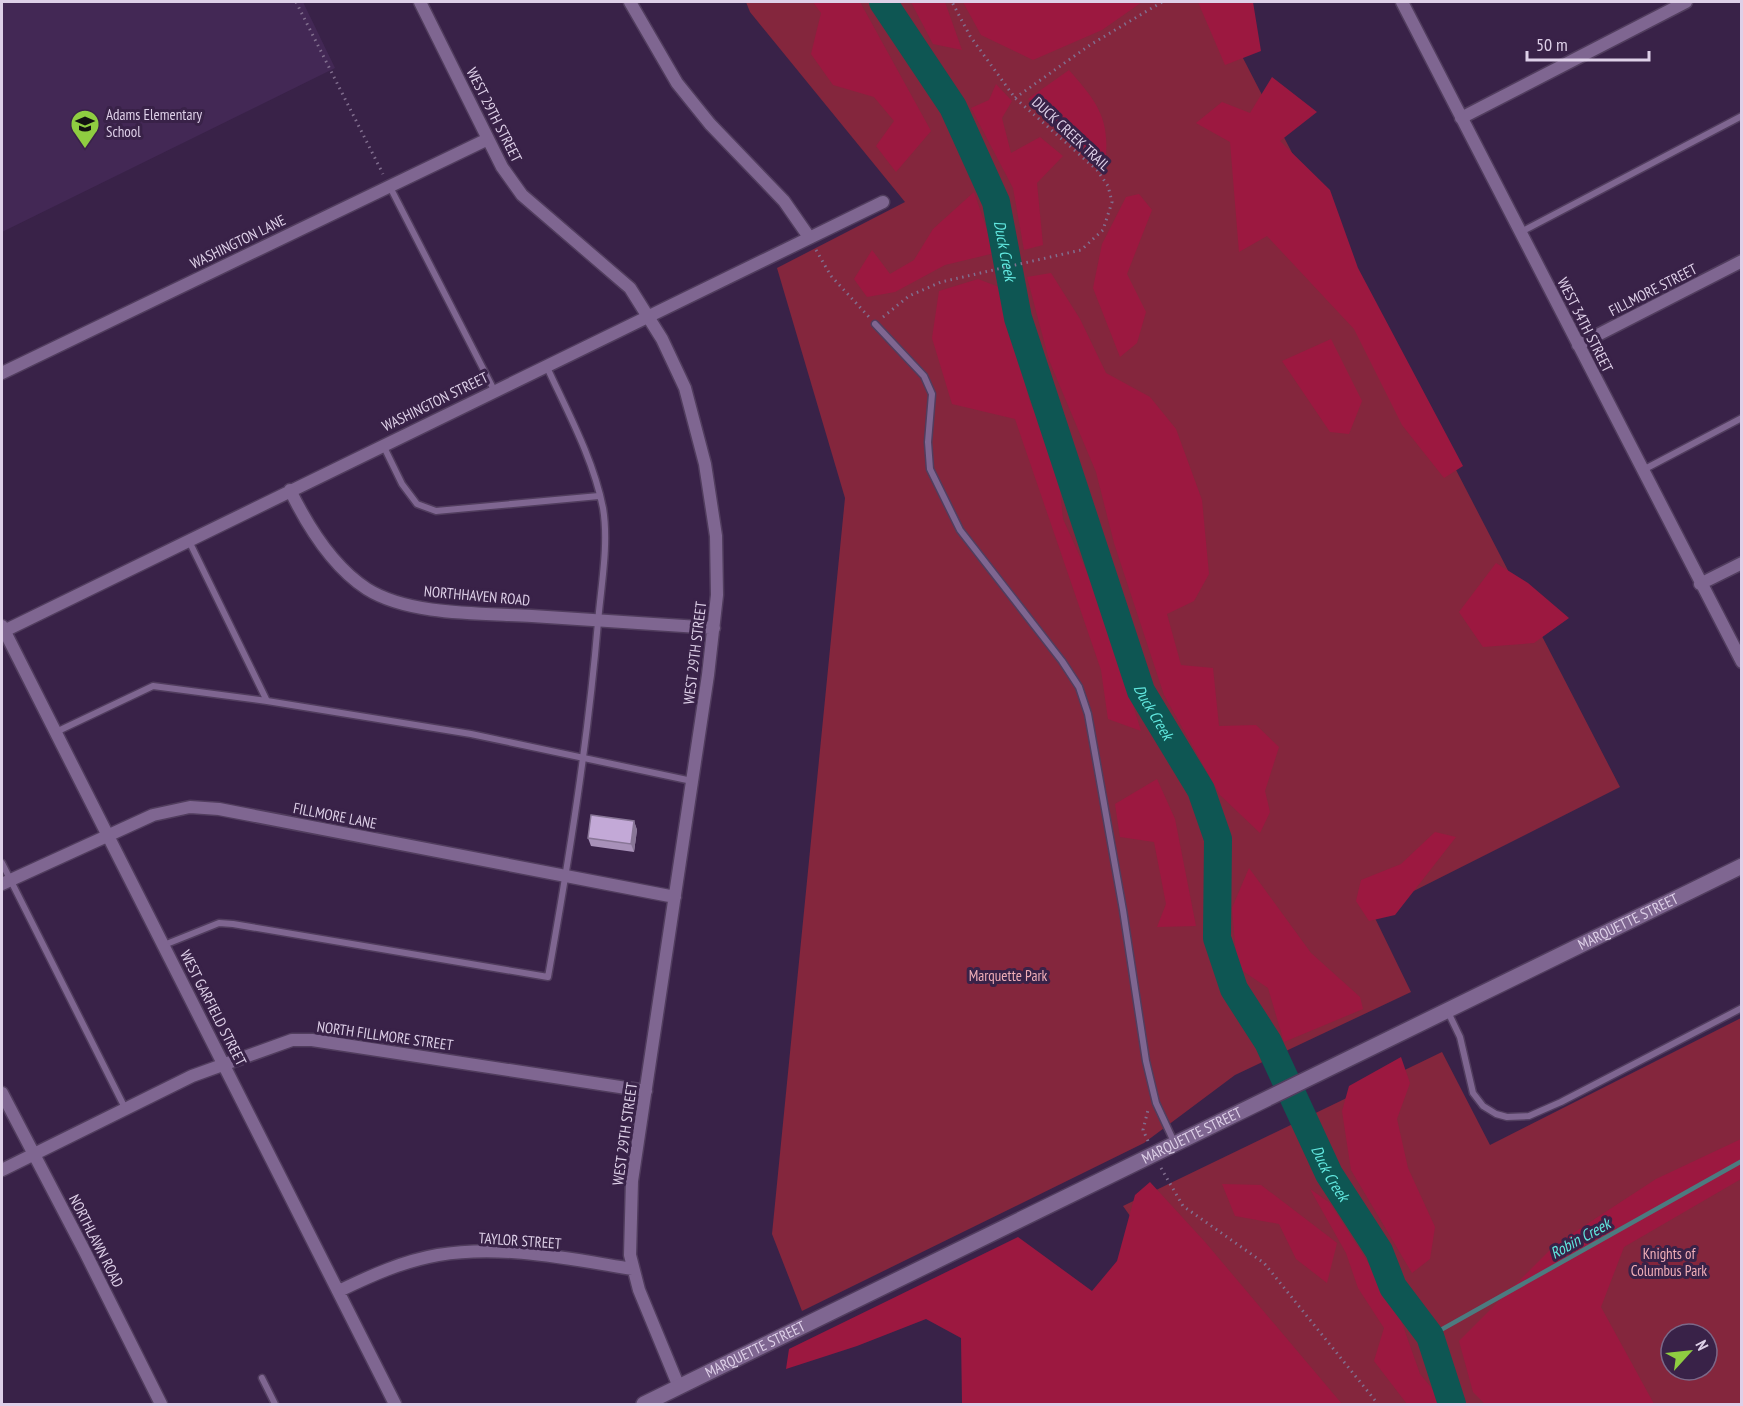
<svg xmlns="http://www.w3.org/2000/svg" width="1743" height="1406" font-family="'PT Sans Narrow',sans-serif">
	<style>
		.built { fill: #432855 }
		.green { fill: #84263d; fill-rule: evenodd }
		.forest { fill: #9c1840 }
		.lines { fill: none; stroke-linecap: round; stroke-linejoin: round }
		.stream { stroke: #4c7b80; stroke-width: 4.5 }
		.river { stroke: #0e5653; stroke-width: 28 }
		.lane-casing { stroke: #513d5e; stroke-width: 9 }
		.street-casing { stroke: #513d5e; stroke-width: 15 }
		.secondary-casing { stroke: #513d5e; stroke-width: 18 }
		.path { stroke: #816e8e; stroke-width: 3; stroke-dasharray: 1.5 4.5; stroke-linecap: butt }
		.lane { stroke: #7f6691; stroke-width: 6 }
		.street { stroke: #7f6691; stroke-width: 12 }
		.secondary { stroke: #7f6691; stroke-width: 15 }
		.wall { fill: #a891b9 }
		.shaded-wall { fill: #887696 }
		.building { fill: #c3a9d7; stroke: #887696; stroke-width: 1.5 }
		.labels { text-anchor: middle; stroke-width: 6; stroke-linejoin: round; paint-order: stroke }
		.poi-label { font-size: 15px; fill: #ded0e8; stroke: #392248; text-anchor: start }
		.street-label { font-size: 15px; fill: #ded0e8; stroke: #392248 }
		.park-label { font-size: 15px; fill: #f0aeb7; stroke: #392248 }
		.water-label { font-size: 16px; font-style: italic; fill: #61e7df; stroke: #392248 }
	</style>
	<rect width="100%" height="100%" fill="#392248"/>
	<!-- built -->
	<path class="built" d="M2 2H303L335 68 2 232Z"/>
	<!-- green -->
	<path class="green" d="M746 2H1214L1620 787 1372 912 1411 992 1235 1075 1144 1143 802 1311 772 1234 845 498 777 268 905 202 750 12Z
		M1741 1018V1404H1281L1165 1265 1123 1206 1442 1052 1490 1145ZM1671 1334H1707V1370H1671Z"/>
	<!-- forest -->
	<path class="forest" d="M813 2H860L931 131 896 172 876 146 894 121 874 97 833 85 811 54 821 13Z
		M911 2H945L962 50 933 44Z
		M963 2H1142L1102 30 1033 60 981 35Z
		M1198 2H1253L1261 51 1225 65Z
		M1069 70C1097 102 1111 119 1105 164L1028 99Z
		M1272 77 1317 112 1280 141 1330 190 1358 268 1463 466 1444 478 1402 425 1354 329 1267 236 1239 252 1230 142 1196 123 1222 102 1250 113Z
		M996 84 1012 101 1002 118 1011 153 1040 137 1063 156 1037 183 1043 245 1024 250 1013 188 971 108 989 100Z
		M974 192 995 253 945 265 895 292 867 297 854 279 872 250 890 274 914 260 933 229Z
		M1139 194 1152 210 1127 274 1146 312 1137 343 1120 357 1093 288 1102 244 1126 197Z
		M1051 273 1080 319 1106 373 1150 397 1176 429 1202 500 1209 574 1194 601 1167 614 1181 665 1213 668 1219 726 1256 725 1279 747 1265 791 1270 812 1260 833 1220 795 1164 695 1114 543 1096 472 1049 360 1027 277Z
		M978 279 999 287 1030 402 1057 460 1063 519 1104 610 1141 731 1108 719 1101 670 1015 419 952 404 932 338 939 291Z
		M1331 339 1362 401 1349 434 1330 432 1282 361Z
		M1496 563 1528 583 1569 618 1534 643 1483 647 1459 612Z
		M1157 779 1175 819 1196 926 1157 927 1166 904 1154 842 1120 837 1115 804Z
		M1435 832 1456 837 1395 915 1369 921 1356 901 1361 880 1401 864Z
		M1249 868 1311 953 1360 997 1363 1009 1284 1042 1268 988 1237 967 1232 908Z
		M1401 1057 1410 1083 1397 1119 1408 1168 1435 1227 1430 1259 1412 1273 1351 1170 1342 1111 1349 1086Z
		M1741 1139V1179L1624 1247 1601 1307 1654 1404H1485L1473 1392 1459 1341 1555 1245 1656 1179Z
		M1150 1182 1205 1242 1342 1404H959L962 1403 961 1338 926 1319 857 1346 786 1369 789 1349 1018 1237 1092 1291 1117 1261 1135 1195Z
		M1222 1184 1261 1185 1337 1243 1327 1283 1296 1259 1279 1224 1235 1216Z
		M1310 1189 1330 1203 1396 1306 1420 1374 1445 1404H1407L1374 1361 1384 1328 1358 1288 1346 1253Z"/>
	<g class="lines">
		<!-- stream -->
		<path class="stream" d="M1430 1336 1742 1161"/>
		<!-- river -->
		<path class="river" id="s1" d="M883 2 953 107 996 202 1018 318 1141 691 1201 790 1218 839 1217 938 1234 989 1268 1042 1329 1174 1379 1251 1393 1287 1430 1336 1452 1404"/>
		<!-- lane casing -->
		<g class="lane-casing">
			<path id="lane" d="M389 185 494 390
				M1521 232 1742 116
				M875 324 924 376 932 394 928 442 930 469 960 530 1062 661 1079 687 1088 714 1123 910 1146 1061 1156 1103 1175 1144
				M383 445 402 484 417 504 436 511 599 496
				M1643 470 1742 418
				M189 541 267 701 471 734 692 781
				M56 732 153 686 267 701
				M2 863 125 1108
				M164 945 219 923 233 924 548 977C569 859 588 741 598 622 601 586 609 544 603 508 593 458 567 411 546 365
				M1448 1012 1460 1037 1473 1093 1483 1106 1496 1114 1507 1117 1529 1116 1561 1102 1742 1008
				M262 1378 275 1404"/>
		</g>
		<!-- street casing -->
		<g class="street-casing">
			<path id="street" d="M420 2 502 167 522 195 630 288 662 339 685 388 705 464 716 536 717 595 708 675 632 1181 630 1255 639 1290 679 1387
				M630 2 677 83 710 124 784 201 809 237
				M1402 2 1742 662
				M1461 118 1686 2
				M1578 345 1742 261
				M2 373 488 139
				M290 490C308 527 333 567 367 589 410 616 483 613 532 616 593 620 653 624 714 628
				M1700 584 1742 563
				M2 626 395 1404
				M2 632 883 202
				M2 884 153 815 190 807 219 809 675 897
				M2 1093 85 1252 161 1404
				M2 1170 192 1076 292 1040H312L646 1091
				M339 1291C370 1276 403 1261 438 1255 502 1244 570 1259 633 1269"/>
		</g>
		<!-- secondary casing -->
		<g class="secondary-casing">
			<g id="secondary">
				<path id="s2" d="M644 1404 1742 866"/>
			</g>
		</g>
		<!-- path -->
		<path class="path" d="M296 2 383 174
			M1015 98 1090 45 1162 2
			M816 250 831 276 869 317
			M883 317 909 296 941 282 1081 250 1103 230 1112 202 1108 186 1097 170 1015 98 970 36 952 2
			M1148 1141 1143 1130 1148 1110
			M1161 1168 1183 1206 1264 1263 1378 1404"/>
		<!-- lane -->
		<use href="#lane" class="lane"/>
		<!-- street -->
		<use href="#street" class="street"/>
		<!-- secondary -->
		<use href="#secondary" class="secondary"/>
	</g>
	<!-- wall -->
	<path class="wall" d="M634 821 637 830 634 852 591 846 588 838Z"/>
	<!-- shaded-wall -->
	<path class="shaded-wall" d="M634 821 637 830 634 852 631 844Z"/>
	<!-- building -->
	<path class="building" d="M591 815 634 821 631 844 588 838Z"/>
	<!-- icons -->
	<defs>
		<g id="school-pin" transform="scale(1.5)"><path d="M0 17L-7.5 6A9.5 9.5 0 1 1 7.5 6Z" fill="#8fcd41" stroke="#392248"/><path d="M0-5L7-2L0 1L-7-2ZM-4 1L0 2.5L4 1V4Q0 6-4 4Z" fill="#111"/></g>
	</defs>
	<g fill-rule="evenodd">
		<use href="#school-pin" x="85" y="124"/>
	</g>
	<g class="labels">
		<!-- poi labels -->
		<g class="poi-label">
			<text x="106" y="120">Adams Elementary<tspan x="106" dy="17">School</tspan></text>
		</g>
		<!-- street labels -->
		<g class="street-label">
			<text transform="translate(494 115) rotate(63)" y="5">WEST 29TH STREET</text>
			<text transform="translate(1071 134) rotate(43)" y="5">DUCK CREEK TRAIL</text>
			<text transform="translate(238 242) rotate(-26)" y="5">WASHINGTON LANE</text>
			<text transform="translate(1653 290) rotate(-27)" y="5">FILLMORE STREET</text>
			<text transform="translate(1585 325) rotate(63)" y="5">WEST 34TH STREET</text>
			<text transform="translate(435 402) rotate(-26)" y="5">WASHINGTON STREET</text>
			<text transform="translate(477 596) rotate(5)" y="5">NORTHHAVEN ROAD</text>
			<text transform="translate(695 653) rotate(-83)" y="5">WEST 29TH STREET</text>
			<text transform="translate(335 816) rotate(11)" y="5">FILLMORE LANE</text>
			<text dy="5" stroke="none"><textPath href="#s2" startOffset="1096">MARQUETTE STREET</textPath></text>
			<text transform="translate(213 1008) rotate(63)" y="5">WEST GARFIELD STREET</text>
			<text transform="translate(385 1036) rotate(8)" y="5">NORTH FILLMORE STREET</text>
			<text transform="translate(625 1134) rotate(-82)" y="5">WEST 29TH STREET</text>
			<text dy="5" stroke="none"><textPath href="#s2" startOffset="610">MARQUETTE STREET</textPath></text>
			<text transform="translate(96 1241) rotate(63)" y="5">NORTHLAWN ROAD</text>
			<text transform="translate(520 1241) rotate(4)" y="5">TAYLOR STREET</text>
			<text dy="5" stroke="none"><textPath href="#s2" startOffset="124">MARQUETTE STREET</textPath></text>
		</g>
		<!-- park labels -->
		<g class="park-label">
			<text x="1008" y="981">Marquette Park</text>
			<text x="1669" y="1259">Knights of<tspan x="1669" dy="17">Columbus Park</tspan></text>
		</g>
		<!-- water labels -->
		<g class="water-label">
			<text dy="6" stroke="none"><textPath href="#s1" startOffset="280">Duck Creek</textPath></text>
			<text dy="6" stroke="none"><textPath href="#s1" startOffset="766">Duck Creek</textPath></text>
			<text dy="6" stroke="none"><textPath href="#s1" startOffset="1270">Duck Creek</textPath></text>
			<text transform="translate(1580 1238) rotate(-29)" y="6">Robin Creek</text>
		</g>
	</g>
	<!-- border -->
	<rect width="1743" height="1406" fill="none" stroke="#ded0e8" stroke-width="6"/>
	<!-- north arrow -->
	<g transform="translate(1689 1352) rotate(63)"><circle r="28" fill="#392248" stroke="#7b6888" stroke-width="1.5"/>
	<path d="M0-4.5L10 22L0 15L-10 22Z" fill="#8fcd41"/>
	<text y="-9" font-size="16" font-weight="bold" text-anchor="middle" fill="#ded0e8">N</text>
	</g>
	<!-- scale -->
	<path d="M1527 51v9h122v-9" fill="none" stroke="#ded0e8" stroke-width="3"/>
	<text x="1536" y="51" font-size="18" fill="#ded0e8" stroke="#392248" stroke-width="4.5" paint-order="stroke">50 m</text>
</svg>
